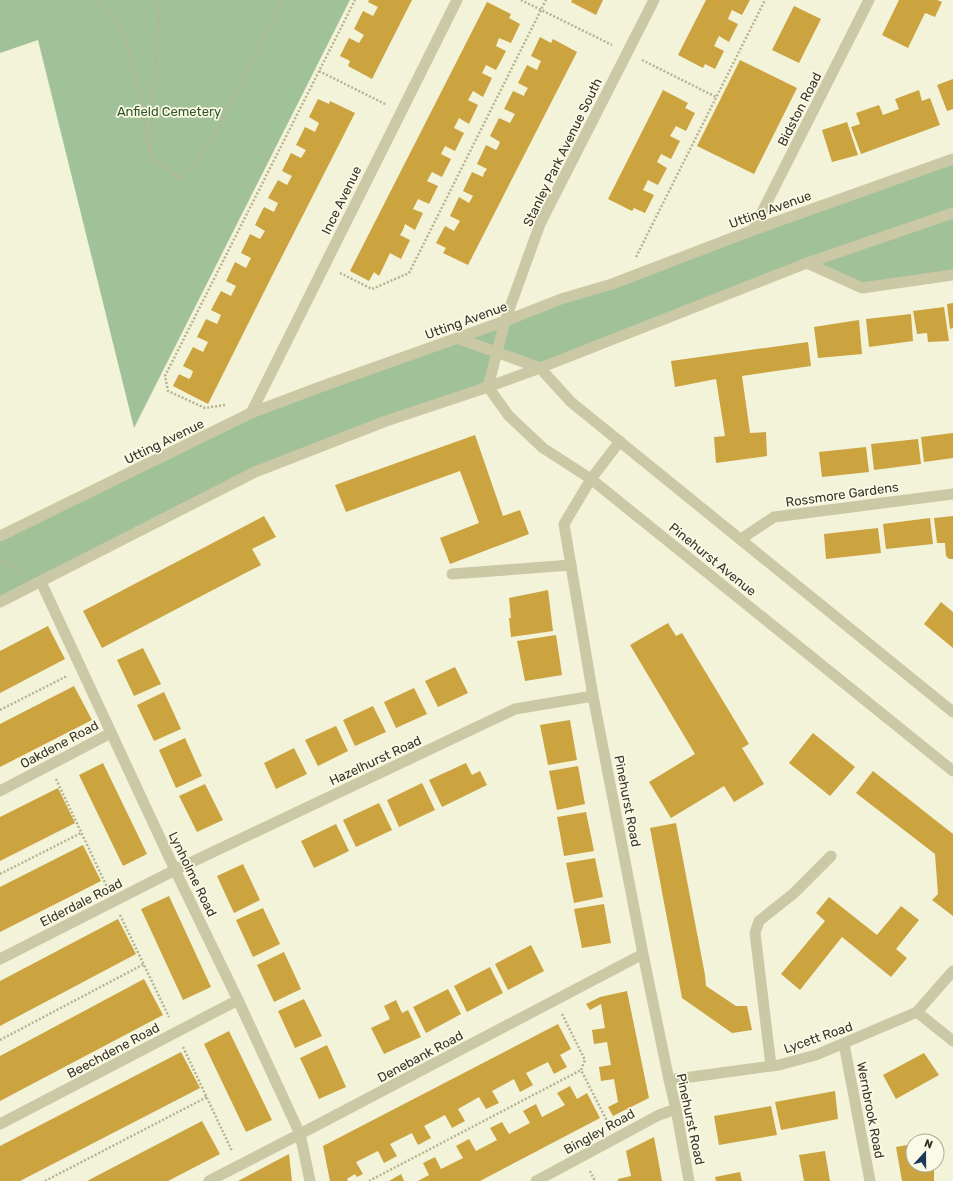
<svg xmlns="http://www.w3.org/2000/svg" width="953" height="1181" font-family="Rubik,sans-serif">
	<style>
		.green { fill: #a1c299 }
		.building { fill: #cba33f }
		.lines { fill: none; stroke-linecap: round; stroke-linejoin: round }
		.path { stroke: #b7b38f; stroke-width: 2.5; stroke-dasharray: 2 2; stroke-linecap: butt }
		.service { stroke: #cbc8a5; stroke-width: 11 }
		.minor { stroke: #cbc8a5; stroke-width: 11 }
		.tertiary { stroke: #cbc8a5; stroke-width: 11 }
		.labels { text-anchor: middle; stroke-width: 3.5; stroke-linejoin: round; paint-order: stroke }
		.street-label { font-size: 13px; fill: #363327; stroke: #fafae6 }
		.park-label { font-size: 13px; fill: #315629; stroke: #fafae6 }
	</style>
	<rect width="100%" height="100%" fill="#f3f3da"/>
	<!-- green -->
	<path class="green" d="M0 0H350L134 428 38 40 0 53Z
		M953 159V275L862 288 807 263 540 368 497 353 488 387 255 472 0 602V536L251 413Z"/>
	<!-- building -->
	<path class="building" d="M369 0H412L372 79 348 66 350 61 340 56 349 38 359 43 364 35 354 29 363 11 373 16 378 7 368 2Z
		M572 0H603L596 15 571 2Z
		M706 0H750L742 15 732 10 730 14 728 19 738 24 729 42 719 36 714 46 724 51 715 69 705 64 703 68 678 55Z
		M899 0H937L942 2 935 17 925 13 908 48 882 35Z
		M487 2 511 14 509 18 520 24 511 43 499 38 496 46 506 51 496 70 486 65 482 73 492 78 483 97 473 91 468 100 478 105 469 124 459 118 454 128 464 133 455 151 445 146 441 154 451 159 442 177 432 172 427 181 438 186 429 204 418 199 413 209 423 213 415 230 405 224 403 230 400 235 410 240 401 259 390 253 379 276 374 272 369 281 350 271Z
		M794 6 821 19 799 63 772 50Z
		M540 37 551 43 553 39 577 52 468 265 443 253 446 248 436 243 445 226 454 231 460 221 450 216 459 197 469 203 473 196 463 191 472 172 483 177 484 173 487 169 477 164 486 145 496 150 498 147 500 142 490 136 499 118 510 123 515 114 504 109 513 91 524 96 525 93 528 88 518 83 527 65 537 70 541 61 531 56Z
		M740 60 797 88 754 174 697 146Z
		M953 79V109L947 111 937 85Z
		M663 90 688 103 685 108 695 113 686 131 676 126 670 136 680 141 671 159 661 154 657 162 667 168 658 185 648 180 643 190 654 195 645 213 634 208 632 211 608 199Z
		M919 90 922 101 930 98 940 125 861 154 851 127 860 124 856 113 879 105 883 115 899 109 895 99Z
		M318 99 329 104 330 101 355 113 272 276 208 404 173 386 179 374 189 379 191 377 193 371 183 366 193 347 203 352 208 342 197 337 206 319 217 324 221 315 211 310 221 291 231 296 236 286 226 281 235 262 246 268 251 258 241 253 250 234 260 239 265 231 255 225 264 207 274 212 278 203 268 198 278 180 287 185 292 176 282 171 291 153 301 158 306 150 296 145 305 127 315 132 319 123 309 117Z
		M847 122 858 155 832 162 822 130Z
		M953 303V328L950 329 947 304Z
		M944 307 949 341 928 342 927 333 917 334 913 311Z
		M911 314 913 341 869 347 866 319Z
		M859 320 862 354 818 358 814 327Z
		M808 342 811 366 742 376 750 433 766 432 767 456 716 463 714 437 725 436 716 379 675 387 671 361Z
		M953 433V458L924 462 921 437Z
		M475 435 503 516 520 510 529 534 450 564 440 538 479 523 460 471 346 512 335 485Z
		M918 439 921 464 874 470 871 444Z
		M866 447 869 472 822 477 819 452Z
		M264 516 276 537 252 549 261 565 102 648 83 611Z
		M953 516V559H949L946 556 945 543H937L934 518Z
		M930 518 933 544 886 549 883 524Z
		M878 528 881 553 826 559 824 534Z
		M548 590 553 631 511 637 509 618H511L509 598Z
		M941 602 953 612V648L924 624Z
		M668 623 676 636 682 633 749 744 742 748 764 784 734 802 724 786 671 818 649 782 695 754 630 645Z
		M48 626 65 659 0 693V651Z
		M556 635 562 675 525 681 517 641Z
		M143 648 161 684 134 696 117 660Z
		M455 667 468 693 438 707 425 681Z
		M74 686 92 720 0 767V724Z
		M414 688 427 714 396 728 384 702Z
		M164 692 181 729 154 741 137 705Z
		M373 706 386 732 355 746 343 720Z
		M570 720 577 760 548 765 540 725Z
		M336 726 348 751 318 766 305 740Z
		M813 733 855 767 830 796 789 763Z
		M185 738 202 776 176 788 159 750Z
		M294 748 307 774 276 789 264 763Z
		M103 763 147 854 123 866 79 775Z
		M466 763 472 775 480 771 487 785 442 807 429 780Z
		M578 766 585 804 557 810 549 771Z
		M873 771 953 834V916L932 900 938 894 935 854 856 793Z
		M422 783 435 810 399 827 387 800Z
		M205 784 223 820 197 832 179 796Z
		M58 788 75 823 0 861V817Z
		M379 803 392 830 356 847 343 820Z
		M586 812 594 851 564 856 557 817Z
		M676 823 705 975 706 986 736 1006H747L752 1030 732 1033 682 998 650 828Z
		M336 824 349 851 314 868 301 841Z
		M83 845 101 881 0 932V887Z
		M595 858 603 897 574 903 566 863Z
		M243 864 260 900 234 913 217 876Z
		M169 896 211 987 183 1000 141 909Z
		M829 897 877 935 901 906 919 920 896 949 907 958 891 977 842 937 800 990 781 974 825 921 816 913Z
		M604 904 611 943 582 948 574 909Z
		M263 908 280 944 253 957 236 920Z
		M118 919 136 954 0 1026V981Z
		M531 945 544 971 508 990 495 964Z
		M284 952 301 989 274 1002 257 965Z
		M490 967 503 993 467 1012 454 986Z
		M144 979 163 1015 0 1101V1056Z
		M448 989 461 1014 426 1033 413 1007Z
		M627 991 649 1098 613 1116 608 1107 618 1102 614 1079 601 1081 599 1067 611 1065 607 1042 594 1044 592 1030 605 1028 601 1004 590 1010 586 1004 600 997Z
		M304 999 322 1036 295 1048 278 1011Z
		M396 1000 402 1013 408 1010 421 1037 384 1054 371 1028 390 1019 384 1006Z
		M558 1024 571 1049 560 1055 567 1067 554 1074 548 1062 526 1073 533 1085 520 1092 514 1079 492 1091 499 1103 486 1109 479 1097 458 1109 465 1121 452 1128 445 1115 424 1126 431 1138 418 1145 412 1133 390 1144 397 1156 384 1163 378 1151 356 1162 363 1174 357 1177 355 1174 347 1179 348 1181H330L323 1146Z
		M229 1031 272 1120 246 1132 204 1044Z
		M327 1045 346 1087 319 1099 300 1058Z
		M181 1052 200 1088 20 1181H0V1146Z
		M924 1053 939 1075 896 1099 883 1075Z
		M570 1086 577 1099 587 1093 600 1118 480 1181H418L429 1175 423 1163 435 1157 441 1169 463 1158 456 1146 469 1139 476 1151 497 1140 490 1128 502 1122 509 1134 530 1123 523 1111 536 1104 542 1117 565 1105 557 1093Z
		M835 1091 838 1119 781 1130 775 1102Z
		M771 1106 777 1135 719 1145 714 1116Z
		M202 1121 220 1154 168 1181H87Z
		M654 1137 662 1181H618V1179L631 1176 626 1151Z
		M913 1144V1165H934V1181H902L896 1147Z
		M825 1151 830 1181H804L799 1155Z
		M289 1154 292 1181H238Z
		M740 1172 742 1181H716L715 1177Z
		M401 1174 404 1181H389Z"/>
	<g class="lines">
		<!-- path -->
		<path class="path" d="M99 0 125 36 143 109 150 158 181 179 210 144 283 0
			M521 0 612 45
			M642 60 716 97
			M319 71 387 105
			M150 152 160 0
			M636 257 765 0
			M340 273 372 289 409 273 546 0
			M225 405 205 408 168 391 165 376 355 0
			M0 560 23 572
			M0 710 67 676
			M56 779 107 887
			M0 874 81 833
			M120 915 169 1017
			M562 1014 585 1060 581 1070 608 1123
			M0 1040 144 964
			M183 1047 232 1151
			M590 1171 595 1181
			M45 1181 207 1097
			M369 1181 581 1070"/>
		<!-- service -->
		<path class="service" d="M452 574 571 565"/>
		<!-- minor -->
		<path class="minor" d="M753 230 869 0
			M807 263 862 288 953 275
			M505 321 540 224 654 0
			M251 413 457 0
			M620 441 591 479 564 524 593 696 643 954 669 1080 676 1109 689 1181
			M741 539 774 517 953 494
			M41 582 175 870 238 1000 300 1134 310 1181
			M0 791 111 733
			M0 959 175 870 515 709 593 696
			M917 1012 953 1041
			M844 1044 870 1181
			M771 1066 755 933 759 921 793 894 831 856
			M669 1080 779 1065 816 1055 917 1012 953 971
			M0 1124 238 1000
			M209 1181 300 1134 643 954
			M536 1181 659 1115 676 1109"/>
		<!-- tertiary -->
		<path class="tertiary" d="M505 321 488 387 509 416 543 448 591 479 953 771
			M457 338 540 368 571 402 953 712
			M0 536 251 413 320 387 505 321 561 299 612 284 753 230 953 159
			M0 602 255 472 386 421 488 387 540 368 807 263 953 213"/>
	</g>
	<g class="labels">
		<!-- street labels -->
		<g class="street-label">
			<text transform="translate(799 109) rotate(-63)" y="5">Bidston Road</text>
			<text transform="translate(562 152) rotate(-64)" y="5">Stanley Park Avenue South</text>
			<text transform="translate(341 200) rotate(-64)" y="5">Ince Avenue</text>
			<text transform="translate(770 209) rotate(-20)" y="5">Utting Avenue</text>
			<text transform="translate(466 320) rotate(-20)" y="5">Utting Avenue</text>
			<text transform="translate(164 441) rotate(-26)" y="5">Utting Avenue</text>
			<text transform="translate(842 494) rotate(-8)" y="5">Rossmore Gardens</text>
			<text transform="translate(713 559) rotate(39)" y="5">Pinehurst Avenue</text>
			<text transform="translate(59 744) rotate(-28)" y="5">Oakdene Road</text>
			<text transform="translate(375 760) rotate(-25)" y="5">Hazelhurst Road</text>
			<text transform="translate(628 801) rotate(79)" y="5">Pinehurst Road</text>
			<text transform="translate(193 874) rotate(64)" y="5">Lynholme Road</text>
			<text transform="translate(81 902) rotate(-27)" y="5">Elderdale Road</text>
			<text transform="translate(818 1037) rotate(-19)" y="5">Lycett Road</text>
			<text transform="translate(113 1050) rotate(-28)" y="5">Beechdene Road</text>
			<text transform="translate(420 1056) rotate(-28)" y="5">Denebank Road</text>
			<text transform="translate(871 1110) rotate(79)" y="5">Wernbrook Road</text>
			<text transform="translate(691 1119) rotate(78)" y="5">Pinehurst Road</text>
			<text transform="translate(599 1131) rotate(-29)" y="5">Bingley Road</text>
		</g>
		<!-- park labels -->
		<g class="park-label">
			<text x="169" y="116">Anfield Cemetery</text>
		</g>
	</g>
	<!-- north arrow -->
	<g transform="translate(925 1153) rotate(21)"><circle r="19" fill="#fafae6" stroke="#acaa9a"/>
	<path d="M0-3L7 15L0 10L-7 15Z" fill="#1a385a"/>
	<text y="-6" font-size="11" font-weight="bold" text-anchor="middle" fill="#363327">N</text>
	</g>
</svg>
